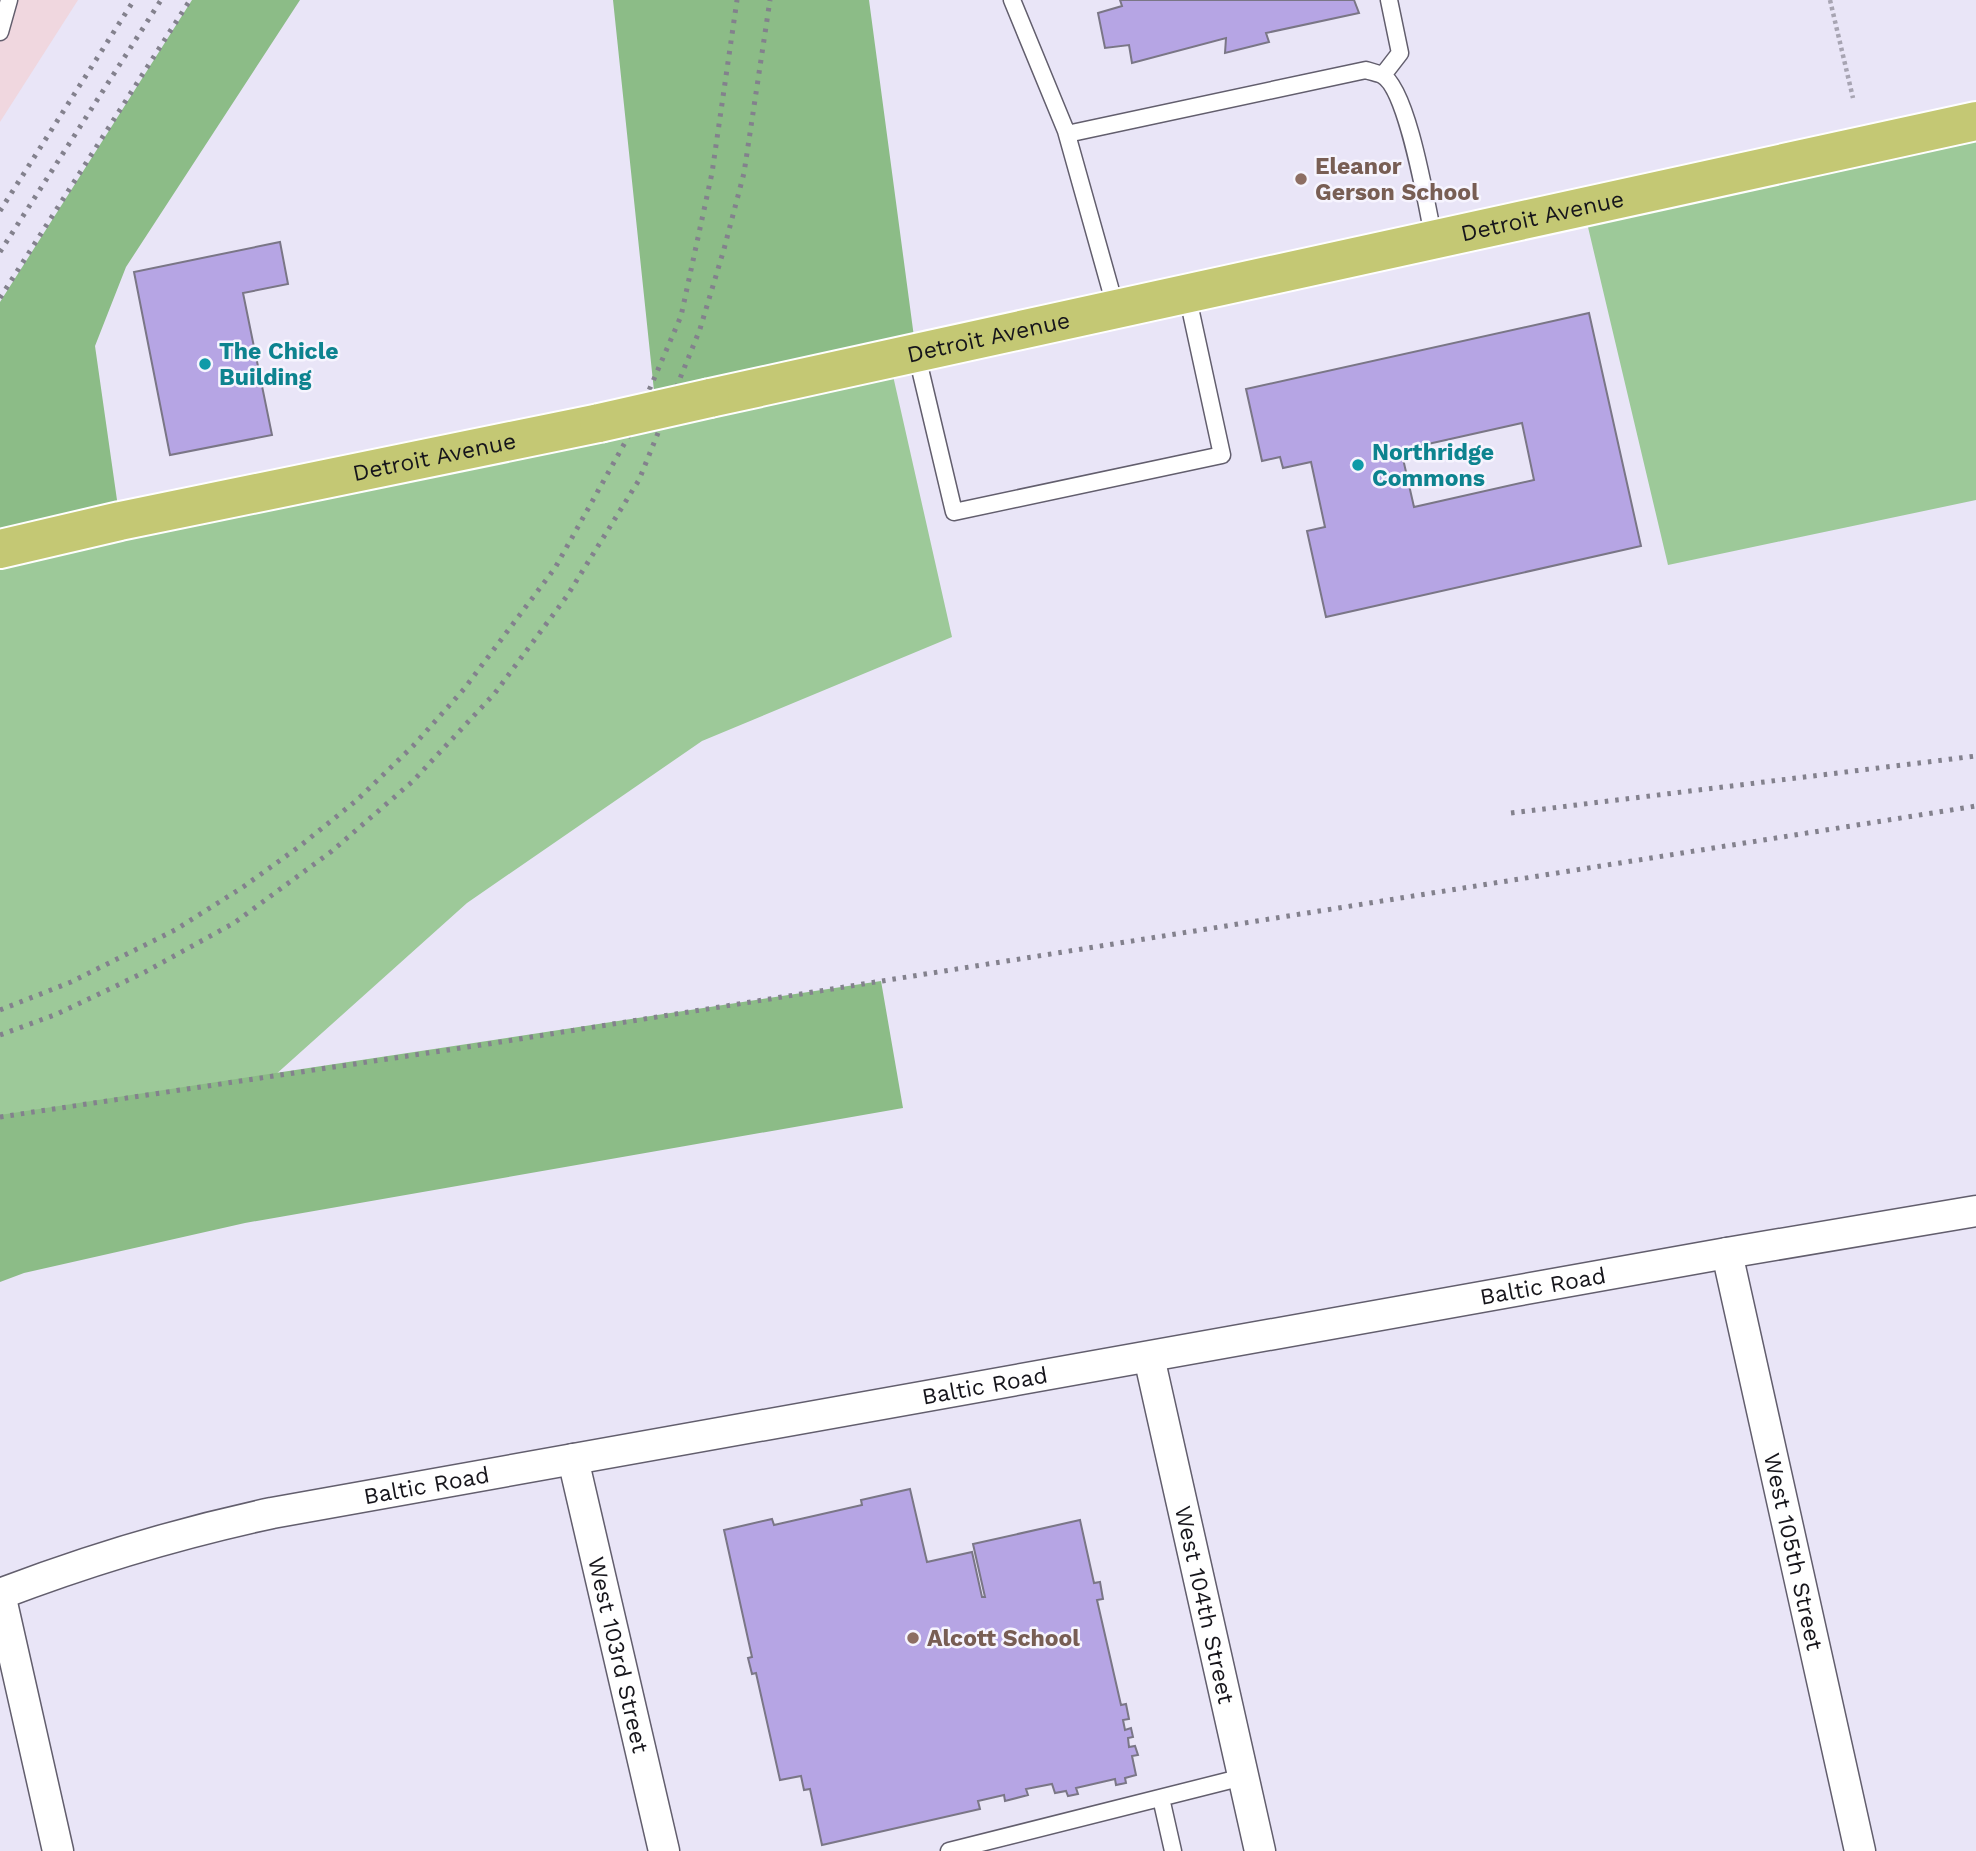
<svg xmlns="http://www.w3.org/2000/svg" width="1976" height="1851" font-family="'Work Sans',sans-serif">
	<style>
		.industrial { fill: #f0d7df }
		.green { fill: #9dc999 }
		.forest { fill: #8cbc87 }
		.building { fill: #b6a5e4; stroke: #7a7686; stroke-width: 2; fill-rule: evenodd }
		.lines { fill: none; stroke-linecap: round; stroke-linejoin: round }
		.service-casing { stroke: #625e6d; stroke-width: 19 }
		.minor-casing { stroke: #625e6d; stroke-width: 33 }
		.primary-casing { stroke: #fff; stroke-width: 42 }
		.path { stroke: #a7a4b2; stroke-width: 4.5; stroke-dasharray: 3.5 3.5; stroke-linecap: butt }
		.service { stroke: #fff; stroke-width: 16 }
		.minor { stroke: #fff; stroke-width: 30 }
		.primary { stroke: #c4c874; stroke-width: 38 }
		.rail { stroke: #83818d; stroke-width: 5; stroke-dasharray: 3.5 7; stroke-linecap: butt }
		.primary-bridge-casing { stroke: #fff; stroke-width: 42; stroke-linecap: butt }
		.primary-bridge { stroke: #c4c874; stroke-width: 38 }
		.education-dot { fill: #8d6e63; stroke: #f6f4fe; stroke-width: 2.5 }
		.culture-dot { fill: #0f9aa8; stroke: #f6f4fe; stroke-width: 2.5 }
		.labels { text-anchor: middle; stroke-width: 5; stroke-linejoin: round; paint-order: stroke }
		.education-label { font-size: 23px; font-weight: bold; fill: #785e54; stroke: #f6f4fe; text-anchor: start }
		.street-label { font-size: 23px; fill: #16151b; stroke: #f6f4fe }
		.culture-label { font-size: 23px; font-weight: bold; fill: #0d838f; stroke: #f6f4fe; text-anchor: start }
	</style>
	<rect width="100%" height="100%" fill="#e9e5f7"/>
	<!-- industrial -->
	<path class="industrial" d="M0 0H78L0 122Z"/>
	<!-- green -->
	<path class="green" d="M1976 121V500L1668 565 1583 206Z
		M889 358 952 637 702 741 467 903 274 1076 0 1117V549Z"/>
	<!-- forest -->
	<path class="forest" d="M192 0H300L126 267 95 346 120 521 0 549V302Z
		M613 0H869L916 352 656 410Z
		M881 981 903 1108 245 1223 24 1273 0 1282V1115Z"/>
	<!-- building -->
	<path class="building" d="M1120 0H1354L1359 13 1266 33 1269 42 1225 53 1226 38 1132 63 1129 45 1105 48 1098 13 1122 6Z
		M280 242 288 284 243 293 272 435 170 455 134 272Z
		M1589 313 1641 546 1326 617 1307 531 1325 527 1311 462 1283 468 1280 457 1262 461 1246 389ZM1522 423 1534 480 1414 507 1401 450Z
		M910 1489 927 1562 972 1552 982 1597H985L973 1544 1080 1520 1094 1583 1100 1582 1103 1599 1097 1600 1121 1705 1126 1704 1129 1719 1123 1720 1125 1730 1131 1728 1133 1737 1128 1738 1129 1747 1135 1746 1138 1755 1132 1756 1136 1775 1125 1778 1126 1783 1116 1785 1115 1779 1076 1788 1078 1794 1068 1796 1066 1791 1055 1793 1052 1784 1026 1789 1028 1795 1005 1801 1004 1795 978 1801 980 1809 822 1845 810 1789 804 1790 801 1776 780 1780 756 1673 752 1674 748 1658 752 1657 724 1530 772 1519 774 1525 862 1505 861 1500Z"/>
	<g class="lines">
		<!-- service casing -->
		<g class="service-casing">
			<path id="service" d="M1012 0 1066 131 1116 309
				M0 32 9 0
				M1383 75 1400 53 1389 0
				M1067 134 1366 70C1371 72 1378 73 1382 75 1408 89 1427 208 1434 240
				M916 352 954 512 1222 455 1187 294
				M1161 1798 1173 1851
				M949 1851 1243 1777"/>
		</g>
		<!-- minor casing -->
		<g class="minor-casing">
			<g id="minor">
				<path id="s1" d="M1727 1253 1860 1851"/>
				<path id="s2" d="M1149 1357 1260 1851"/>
				<path id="s3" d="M573 1459 664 1851"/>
				<path id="s4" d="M0 1594C89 1560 179 1533 272 1513L1727 1253 1976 1211"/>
				<path d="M0 1594 58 1851"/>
			</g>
		</g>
		<!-- primary casing -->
		<g class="primary-casing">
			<g id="primary">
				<path id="s5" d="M710 398 1976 121"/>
				<path id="s6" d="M0 549 120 521 599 423"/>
			</g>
		</g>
		<!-- path -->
		<path class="path" d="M1830 0 1853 98"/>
		<!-- service -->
		<use href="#service" class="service"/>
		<!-- minor -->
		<use href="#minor" class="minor"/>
		<!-- primary -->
		<use href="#primary" class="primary"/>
		<!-- rail -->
		<path class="rail" d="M0 211 134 0
			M0 252 161 0
			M0 298 190 0
			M1511 813 1976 756
			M0 1010 71 982 175 930 243 887 300 846 357 800 413 746 464 689 555 568 632 430 681 316 712 173 737 0
			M0 1035 57 1014 145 972 234 923 332 851 413 781 495 693 567 596 639 480 700 329 724 249 744 173 770 0
			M0 1117 488 1044 1976 806"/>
		<!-- primary-bridge casing -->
		<g class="primary-bridge-casing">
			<path id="primary-bridge" d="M599 423 710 398"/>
		</g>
		<!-- primary-bridge -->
		<use href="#primary-bridge" class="primary-bridge"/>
	</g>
	<!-- markers -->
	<g class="education-dot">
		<circle cx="1301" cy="179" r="7"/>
		<circle cx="913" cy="1638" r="7"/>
	</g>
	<g class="culture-dot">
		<circle cx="205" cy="364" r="7"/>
		<circle cx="1358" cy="465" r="7"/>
	</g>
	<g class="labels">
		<!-- education labels -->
		<g class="education-label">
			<text x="1315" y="174">Eleanor<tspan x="1315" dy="26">Gerson School</tspan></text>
			<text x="927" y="1646">Alcott School</text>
		</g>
		<!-- street labels -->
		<g class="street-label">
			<text dy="8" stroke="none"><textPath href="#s5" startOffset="852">Detroit Avenue</textPath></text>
			<text dy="8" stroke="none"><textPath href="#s5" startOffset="285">Detroit Avenue</textPath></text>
			<text dy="8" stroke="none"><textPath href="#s6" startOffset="444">Detroit Avenue</textPath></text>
			<text dy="8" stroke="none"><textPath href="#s4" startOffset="1575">Baltic Road</textPath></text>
			<text dy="8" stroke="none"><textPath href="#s4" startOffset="1008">Baltic Road</textPath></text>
			<text dy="8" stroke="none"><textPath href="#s4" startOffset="441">Baltic Road</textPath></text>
			<text dy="8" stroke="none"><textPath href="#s1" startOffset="306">West 105th Street</textPath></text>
			<text dy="8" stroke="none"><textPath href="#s2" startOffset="254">West 104th Street</textPath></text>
			<text dy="8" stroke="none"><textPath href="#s3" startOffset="201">West 103rd Street</textPath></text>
		</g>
		<!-- culture labels -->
		<g class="culture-label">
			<text x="219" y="359">The Chicle<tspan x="219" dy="26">Building</tspan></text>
			<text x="1372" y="460">Northridge<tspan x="1372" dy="26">Commons</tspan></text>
		</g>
	</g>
</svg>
